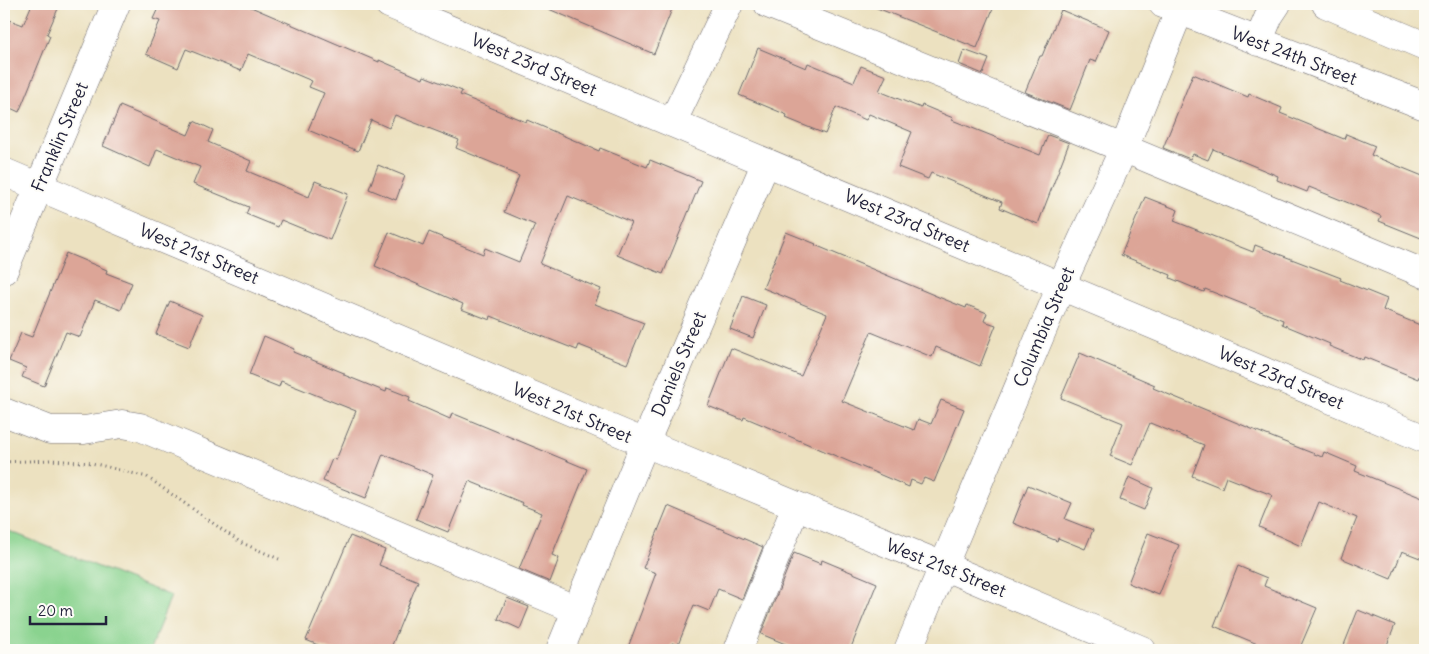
<svg xmlns="http://www.w3.org/2000/svg" width="1429" height="654" font-family="Delius,sans-serif">
	<style>
		.green { fill: #8ad38f; stroke: #567a65 }
		.building { fill: #dca597 }
		.lines { fill: none; stroke-linecap: round; stroke-linejoin: round }
		.minor-casing { stroke: #69656a; stroke-width: 29 }
		.path { stroke: #69656a; stroke-width: 3; stroke-dasharray: 1 4; stroke-linecap: butt }
		.minor { stroke: #fff; stroke-width: 28 }
		.labels { text-anchor: middle; stroke-width: 4; stroke-linejoin: round; paint-order: stroke }
		.street-label { font-size: 18px; fill: #22223b; stroke: #fdfcf7 }
	</style>
	<rect width="100%" height="100%" fill="#fdfcf7"/>
	<filter id="ink" filterUnits="userSpaceOnUse"><feTurbulence type="fractalNoise" baseFrequency=".02" numOctaves="2"/><feDisplacementMap in="SourceGraphic" scale="10" xChannelSelector="R" yChannelSelector="G"/><feConvolveMatrix kernelMatrix="1 2 1 2 8 2 1 2 1" color-interpolation-filters="sRGB"/></filter>
	<filter id="wash" filterUnits="userSpaceOnUse"><feTurbulence type="fractalNoise" baseFrequency=".0096" numOctaves="4" result="noise"/><feDisplacementMap in="SourceGraphic" scale="20" xChannelSelector="R" yChannelSelector="G"/><feGaussianBlur stdDeviation="1.12" result="paint"/><feColorMatrix in="noise" values="0 0 0 0 0 0 0 0 0 0 0 0 0 0 0 0 0 1.4 0 .05"/><feComposite in="paint" operator="in"/></filter>
	<g filter="url(#wash)">
		<rect width="100%" height="100%" fill="#ece1c0"/>
		<!-- green -->
		<path class="green" d="M9 531 171 596 150 650H4V543Z"/>
		<g id="blocks">
			<!-- building -->
			<path class="building" d="M32 4H60L47 34 50 36 19 112 4 105V36L10 20 23 25Z
				M160 4H244L379 62V60L423 79 424 76 462 91 460 95 526 122 527 120 599 151 600 148 647 167 650 160 701 181 663 274 617 255 631 222 568 196 540 264 601 289 595 304 644 323 627 364 579 345 577 350 491 316 490 320 461 309 463 304 375 266 389 232 423 246 429 232 483 254 485 248 519 262 535 225 504 212 519 176 507 171V169L456 148 459 140 395 115 389 128 371 120 358 151 308 130 324 93 309 87 312 81 248 54 241 71 186 49 178 68 146 54 160 21 153 19Z
				M537 4H674L654 54Z
				M867 4H995L977 48Z
				M1061 10 1109 30 1096 62 1090 60 1070 110 1025 92 1040 56H1042Z
				M758 48 806 68 808 63 854 82 861 66 886 76 879 91 921 108 922 105 953 118 952 120 1040 155 1048 135 1069 143 1038 224 1000 208 1002 202 931 173 928 179 898 167 912 132 869 114 866 120 836 107 825 134 786 118 787 115 739 95Z
				M964 50 989 59 983 74 959 64Z
				M1193 74 1248 97 1249 94 1282 108 1280 113 1344 139 1346 134 1375 146 1371 155 1425 177V227L1421 238 1379 221 1381 216 1309 187 1307 192 1277 180 1278 176 1213 149 1208 160 1193 154 1190 159 1163 148Z
				M120 106 188 135 194 121 213 130 208 142 251 161 247 171 309 197 315 181 348 194 330 240 281 220 278 227 246 214 249 207 193 184 200 167 157 149 150 167 103 146Z
				M378 165 405 176 396 200 369 189Z
				M1145 197 1178 210 1174 221 1253 252 1255 245 1341 278 1340 280 1387 299 1383 310 1425 327V360L1418 379 1364 357 1363 360 1329 346 1330 344 1282 324 1283 320 1205 289 1204 292 1170 278 1171 275 1121 255Z
				M786 232 816 244 815 245 941 298 966 308 967 305 987 313 984 321 996 325 980 366 936 347 932 357 871 332 842 401 914 430 918 419 931 424 941 400 964 409 934 482 924 478 921 484 911 480 909 487 744 417 743 420 708 406 731 348 801 376 827 314 763 288Z
				M66 253 107 270 106 273 132 283 121 310 95 300 80 337 66 332 44 386 22 377 26 368 9 361 21 333 32 337Z
				M743 296 766 305 753 338 730 329Z
				M170 301 202 315 189 347 156 334Z
				M264 336 294 349 293 352 344 373V375L386 392 387 388 410 397 409 401 450 419 452 413 587 469 552 555 559 558 550 582 519 569 542 513 522 505 523 503 469 481 448 532 416 519 433 475 383 454 366 498 323 481 332 459 336 460 356 411 281 381 279 387 249 375Z
				M1080 353 1155 385 1153 388 1264 434 1322 457 1324 452 1357 466 1355 471 1425 499V560L1402 551 1391 579 1341 558 1357 518 1319 502 1301 546 1259 527 1272 495 1226 477 1222 488 1192 476 1204 445 1150 423 1132 465 1110 456 1123 423 1061 398Z
				M1129 477 1153 488 1144 510 1120 500Z
				M1028 485 1072 503 1065 519 1093 530 1085 549 1058 538 1057 541 1013 523Z
				M668 506 763 547 742 599 718 589 709 611 694 605 678 645 672 643 669 650H627L656 573 643 568Z
				M1148 533 1179 545 1159 595 1128 583Z
				M350 536 385 550 379 565 418 581 390 650H330L306 640Z
				M794 553 821 564 822 560 877 583 850 650H800L761 634Z
				M1238 566 1267 578 1264 586 1317 608 1299 650H1272L1214 626Z
				M507 598 529 607 520 629 498 619Z
				M1358 610 1395 625 1385 650H1342Z"/>
		</g>
	</g>
	<g filter="url(#ink)">
		<use href="#blocks" fill-opacity="0" stroke="#69656a" stroke-width="1"/>
		<g class="lines">
			<!-- minor casing -->
			<g class="minor-casing">
				<path id="minor" d="M389 4 1425 439
					M768 4 1135 153 1425 274
					M1163 4 1425 106
					M1326 4 1425 46
					M1258 42 1269 16 1277 4
					M672 123 729 4
					M4 172 645 443 943 566 1142 650
					M4 270 116 4
					M4 412 50 430H84L122 424 140 427 577 610
					M560 650 645 443 766 162
					M738 650 796 506
					M908 650 1061 286 1124 148 1182 4"/>
			</g>
			<!-- path -->
			<path class="path" d="M4 462 51 460 92 463 147 477 240 542 279 559"/>
			<!-- minor -->
			<use href="#minor" class="minor"/>
		</g>
	</g>
	<g class="labels">
		<!-- street labels -->
		<g class="street-label">
			<text transform="translate(1294 56) rotate(21)" y="6">West 24th Street</text>
			<text transform="translate(534 65) rotate(23)" y="6">West 23rd Street</text>
			<text transform="translate(60 137) rotate(-67)" y="6">Franklin Street</text>
			<text transform="translate(907 221) rotate(23)" y="6">West 23rd Street</text>
			<text transform="translate(199 254) rotate(23)" y="6">West 21st Street</text>
			<text transform="translate(1044 327) rotate(-67)" y="6">Columbia Street</text>
			<text transform="translate(679 364) rotate(-67)" y="6">Daniels Street</text>
			<text transform="translate(1281 378) rotate(23)" y="6">West 23rd Street</text>
			<text transform="translate(572 413) rotate(23)" y="6">West 21st Street</text>
			<text transform="translate(946 568) rotate(22)" y="6">West 21st Street</text>
		</g>
	</g>
	<!-- margin -->
	<rect width="1429" height="654" fill="none" stroke="#fdfcf7" stroke-width="20"/>
	<!-- scale -->
	<path d="M30 616v8h76v-8" fill="none" stroke="#22223b" stroke-width="2.5"/>
	<text x="38" y="616" font-size="15" fill="#22223b" stroke="#fdfcf7" stroke-width="4" paint-order="stroke">20 m</text>
</svg>
